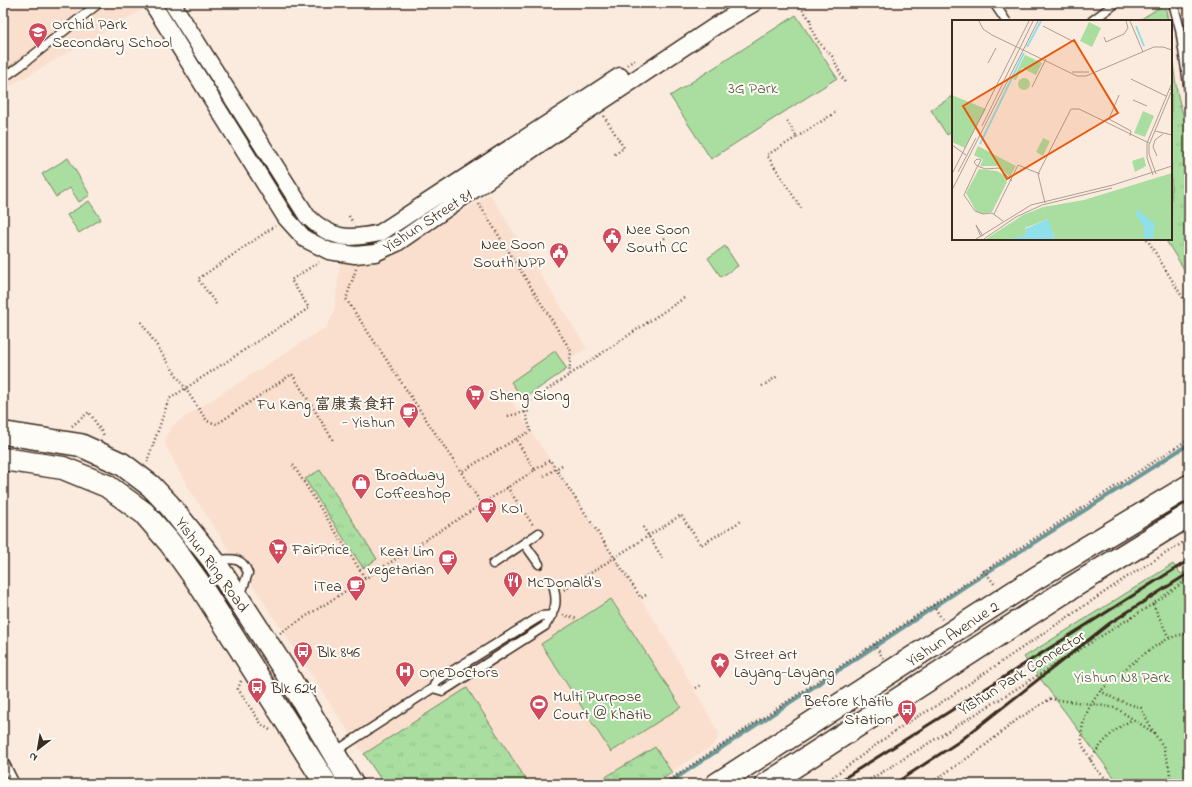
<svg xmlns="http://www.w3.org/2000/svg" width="1192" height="787" font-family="'Indie Flower','LXGW WenKai TC',sans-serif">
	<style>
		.built { fill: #fadfce }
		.grass { fill: url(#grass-tufts); stroke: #72845f }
		.park { fill: #aadea0; stroke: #72845f }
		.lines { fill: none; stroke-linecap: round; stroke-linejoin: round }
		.stream { stroke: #6d9797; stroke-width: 4 }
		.service-casing { stroke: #3b2a1e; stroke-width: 11 }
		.minor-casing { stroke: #3b2a1e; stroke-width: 19 }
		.secondary-casing { stroke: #3b2a1e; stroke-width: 25 }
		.primary-casing { stroke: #3b2a1e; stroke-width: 25 }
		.path { stroke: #3b2a1e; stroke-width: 2.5; stroke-dasharray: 1 3; stroke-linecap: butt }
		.service { stroke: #fdfcf7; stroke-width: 8 }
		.minor { stroke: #fdfcf7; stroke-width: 16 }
		.secondary { stroke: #fdfcf7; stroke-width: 22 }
		.primary { stroke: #fdfcf7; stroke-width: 22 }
		.rail { stroke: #3b2a1e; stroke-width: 3 }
		.labels { text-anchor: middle; stroke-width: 4; stroke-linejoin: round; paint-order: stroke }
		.poi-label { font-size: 16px; fill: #3b2a1e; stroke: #fdfcf7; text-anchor: start }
		.park-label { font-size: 16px; fill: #57573e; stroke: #fdfcf7 }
		.street-label { font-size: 16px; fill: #3b2a1e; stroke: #fdfcf7 }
		.inset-river { fill: none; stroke: #8fe0e8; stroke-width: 2 }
		.inset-road { fill: none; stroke: #ae9e92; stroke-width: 1 }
		.view { fill: #e8590c; fill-opacity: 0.15; stroke: #e8590c; stroke-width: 2 }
		.inset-edge { fill: none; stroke: #3b2a1e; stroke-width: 2 }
	</style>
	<defs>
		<pattern id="grass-tufts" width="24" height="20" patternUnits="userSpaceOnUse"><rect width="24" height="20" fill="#aadea0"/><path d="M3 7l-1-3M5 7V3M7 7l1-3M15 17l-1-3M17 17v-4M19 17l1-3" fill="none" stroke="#93bf89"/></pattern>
	</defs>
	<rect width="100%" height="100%" fill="#fbebdf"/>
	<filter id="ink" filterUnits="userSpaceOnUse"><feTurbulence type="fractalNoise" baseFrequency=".025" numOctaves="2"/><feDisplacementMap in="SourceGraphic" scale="8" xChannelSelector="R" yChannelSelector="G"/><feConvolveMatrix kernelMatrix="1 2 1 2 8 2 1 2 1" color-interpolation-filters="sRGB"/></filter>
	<g filter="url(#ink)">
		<!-- built -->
		<path class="built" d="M3 3H140L144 9 3 90Z
			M490 194 587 348 511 400 662 632 719 733 715 744 652 784H383L189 489 166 447 165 441 167 434 171 427 177 422 326 327 334 312 340 263H363L390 256Z"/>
		<!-- grass -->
		<path class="grass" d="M1165 4 1168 21H1138Z
			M1171 39C1173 63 1176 106 1189 127V277L1165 239H1171Z
			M320 470 377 559 363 568 305 479Z
			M467 688 529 784H384L364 754Z
			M655 747 672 773 654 784H594Z"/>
		<!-- park -->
		<path class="park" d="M796 15 837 78 711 159 670 96Z
			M953 96V131L947 135 931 110Z
			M68 158 90 195 79 202 70 188 56 197 42 174Z
			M89 201 101 219 79 233 67 215Z
			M725 246 738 266 721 277 708 258Z
			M555 351 567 369 523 399 511 382Z
			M1173 564 1181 574 1189 570V784H1119L1024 657Z
			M611 599 681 707 611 752 541 644Z"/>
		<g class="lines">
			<!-- stream -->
			<path class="stream" d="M667 784 967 585 1189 444"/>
			<!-- service casing -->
			<g class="service-casing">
				<path id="service" d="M994 3 1006 21
					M1173 3 1180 29 1189 91
					M1092 21 1116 3
					M3 78 20 66 99 3
					M524 543 539 564
					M216 560C231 559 242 556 248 573L240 597
					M493 564 539 533
					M433 688 443 691 545 626C556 609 558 603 553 584
					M333 753 433 688 436 681 541 616 552 615
					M3 760 15 784"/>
			</g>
			<!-- minor casing -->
			<g class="minor-casing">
				<path id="minor" d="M152 3 286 218 305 239 329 251 355 255 375 253 397 243 589 110 720 23 754 3
					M172 3 307 216C332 240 348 240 380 233L620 76"/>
			</g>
			<!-- secondary casing -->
			<g class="secondary-casing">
				<path id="secondary" d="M3 433 80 445 122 464 151 486 169 505 213 560 284 669 352 784
					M3 459 63 468 107 486 144 513 170 543 198 582 326 784"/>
			</g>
			<!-- primary casing -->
			<g class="primary-casing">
				<path id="primary" d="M717 784 1036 578 1189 486
					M767 784 1058 596 1189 515"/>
			</g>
			<!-- path -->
			<path class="path" d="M798 3 810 20 812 30 817 40 832 56 845 83
				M627 65 636 59
				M604 116 624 148 613 155
				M787 121 797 137 767 155 801 208
				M797 137 836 112
				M479 204 571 351 569 376
				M349 216 353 223
				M1147 239 1189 308
				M661 241 666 237
				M356 269 346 299 461 472
				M216 304 198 279 275 226
				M141 322 207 421 217 424 292 374 333 440
				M762 386 778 376
				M508 416 530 411
				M72 426 89 412 105 437
				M516 439 531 431 523 406 684 298
				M147 462 169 399 309 308 291 280 319 262
				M293 465 365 578
				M535 470 550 460 641 598 646 595
				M544 476 562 465
				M507 487 533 525
				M643 527 663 559
				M984 570 995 585
				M564 590 681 515 701 545 743 520
				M1153 604 1169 638
				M933 605 942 619
				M563 615 578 619
				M280 633 535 470 516 439 461 472 481 503
				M874 644 883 658
				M241 681 238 689 262 725 270 730
				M696 688 701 685
				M1100 691 1115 699 1141 708 1154 733
				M1090 760C1103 741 1113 730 1133 719
				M693 782 694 784
				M663 784 984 571 1189 439
				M823 784 895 731 913 719 933 708 1127 577 1189 539
				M863 784 1153 604 1189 578
				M929 784 978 751 1018 719 1050 699 1092 704 1116 708 1154 733 1163 746 1169 767 1171 784
				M1114 784C1102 777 1094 768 1088 755 1086 751 1082 746 1082 741 1079 726 1090 702 1101 691 1111 680 1124 670 1135 661 1151 649 1169 634 1189 634"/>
			<!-- service -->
			<use href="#service" class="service"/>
			<!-- minor -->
			<use href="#minor" class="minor"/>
			<!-- secondary -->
			<use href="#secondary" class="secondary"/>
			<!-- primary -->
			<use href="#primary" class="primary"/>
			<!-- rail -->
			<path class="rail" d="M835 784 1189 560
				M894 784 960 741 1110 623 1189 573"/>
		</g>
	</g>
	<!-- icons -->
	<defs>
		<g id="school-pin" transform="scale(1)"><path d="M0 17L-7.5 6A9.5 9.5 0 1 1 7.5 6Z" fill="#d1495b" stroke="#fdfcf7"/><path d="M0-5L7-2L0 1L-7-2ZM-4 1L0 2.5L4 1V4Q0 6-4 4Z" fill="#fff"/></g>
		<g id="civic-pin" transform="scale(1)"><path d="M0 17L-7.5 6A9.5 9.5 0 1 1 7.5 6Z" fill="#d1495b" stroke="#fdfcf7"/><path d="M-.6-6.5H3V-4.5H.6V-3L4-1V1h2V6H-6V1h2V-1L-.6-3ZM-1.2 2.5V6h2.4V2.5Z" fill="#fff"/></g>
		<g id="supermarket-pin" transform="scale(1)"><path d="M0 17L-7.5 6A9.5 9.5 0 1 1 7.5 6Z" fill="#d1495b" stroke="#fdfcf7"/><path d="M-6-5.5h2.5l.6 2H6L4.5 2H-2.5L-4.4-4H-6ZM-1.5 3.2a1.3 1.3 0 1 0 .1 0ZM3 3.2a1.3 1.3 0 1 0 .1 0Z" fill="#fff"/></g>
		<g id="cafe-pin" transform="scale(1)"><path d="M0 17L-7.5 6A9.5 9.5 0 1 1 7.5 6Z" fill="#d1495b" stroke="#fdfcf7"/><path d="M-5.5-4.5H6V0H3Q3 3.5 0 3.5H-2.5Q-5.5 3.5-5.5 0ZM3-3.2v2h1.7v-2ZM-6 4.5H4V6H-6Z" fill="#fff"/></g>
		<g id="shop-pin" transform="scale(1)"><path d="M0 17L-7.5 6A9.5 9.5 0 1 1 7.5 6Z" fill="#d1495b" stroke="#fdfcf7"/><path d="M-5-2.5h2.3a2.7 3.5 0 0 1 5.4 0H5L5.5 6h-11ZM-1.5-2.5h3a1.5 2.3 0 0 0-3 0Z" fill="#fff"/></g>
		<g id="restaurant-pin" transform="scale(1)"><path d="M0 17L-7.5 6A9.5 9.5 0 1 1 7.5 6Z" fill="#d1495b" stroke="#fdfcf7"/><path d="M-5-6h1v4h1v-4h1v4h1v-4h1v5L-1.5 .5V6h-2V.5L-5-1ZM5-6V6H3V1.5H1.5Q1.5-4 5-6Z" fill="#fff"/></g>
		<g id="bus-pin" transform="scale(1)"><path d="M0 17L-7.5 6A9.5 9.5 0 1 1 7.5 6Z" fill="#d1495b" stroke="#fdfcf7"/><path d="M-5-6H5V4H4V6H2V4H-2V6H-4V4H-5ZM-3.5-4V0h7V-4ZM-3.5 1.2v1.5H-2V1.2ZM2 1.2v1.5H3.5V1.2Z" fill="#fff"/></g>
		<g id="sight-pin" transform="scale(1)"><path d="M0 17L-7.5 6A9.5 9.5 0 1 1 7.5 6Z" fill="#d1495b" stroke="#fdfcf7"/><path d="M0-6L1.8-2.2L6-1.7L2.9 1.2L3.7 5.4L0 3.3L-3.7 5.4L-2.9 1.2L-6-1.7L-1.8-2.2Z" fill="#fff"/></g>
		<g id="hospital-pin" transform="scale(1)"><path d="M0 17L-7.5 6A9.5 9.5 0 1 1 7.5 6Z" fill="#d1495b" stroke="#fdfcf7"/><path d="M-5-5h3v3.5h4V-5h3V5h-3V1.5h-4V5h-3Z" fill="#fff"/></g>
		<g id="stadium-pin" transform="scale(1)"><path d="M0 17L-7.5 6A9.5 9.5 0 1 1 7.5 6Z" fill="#d1495b" stroke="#fdfcf7"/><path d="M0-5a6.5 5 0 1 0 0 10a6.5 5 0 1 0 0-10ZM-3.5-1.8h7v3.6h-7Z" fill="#fff"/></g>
	</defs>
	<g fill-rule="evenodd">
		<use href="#school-pin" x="38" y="32"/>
		<use href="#civic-pin" x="612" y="237"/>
		<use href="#civic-pin" x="559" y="252"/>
		<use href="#supermarket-pin" x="475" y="394"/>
		<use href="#cafe-pin" x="409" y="412"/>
		<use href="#shop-pin" x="361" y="483"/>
		<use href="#cafe-pin" x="487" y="507"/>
		<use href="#supermarket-pin" x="278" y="548"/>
		<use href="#cafe-pin" x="448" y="559"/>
		<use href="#restaurant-pin" x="513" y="581"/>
		<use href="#cafe-pin" x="356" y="585"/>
		<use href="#bus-pin" x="303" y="651"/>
		<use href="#sight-pin" x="720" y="662"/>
		<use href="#hospital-pin" x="405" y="671"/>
		<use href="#bus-pin" x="257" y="687"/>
		<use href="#stadium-pin" x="539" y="704"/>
		<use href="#bus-pin" x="907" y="709"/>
	</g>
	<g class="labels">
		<!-- poi labels -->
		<g class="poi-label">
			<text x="52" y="29">Orchid Park<tspan x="52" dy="18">Secondary School</tspan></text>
			<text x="626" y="234">Nee Soon<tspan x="626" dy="18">South CC</tspan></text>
			<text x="545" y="249" text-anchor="end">Nee Soon<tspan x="545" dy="18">South NPP</tspan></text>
			<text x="489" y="400">Sheng Siong</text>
			<text x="395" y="409" text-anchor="end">Fu Kang 富康素食轩<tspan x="395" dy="18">- Yishun</tspan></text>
			<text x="375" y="480">Broadway<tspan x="375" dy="18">Coffeeshop</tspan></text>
			<text x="501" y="513">KOI</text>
			<text x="292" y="554">FairPrice</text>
			<text x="434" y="556" text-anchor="end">Keat Lim<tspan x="434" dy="18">vegetarian</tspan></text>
			<text x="527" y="587">McDonald's</text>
			<text x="342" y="591" text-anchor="end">iTea</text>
			<text x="317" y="657">Blk 846</text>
			<text x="734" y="659">Street art<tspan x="734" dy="18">Layang-Layang</tspan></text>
			<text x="419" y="677">OneDoctors</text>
			<text x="271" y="693">Blk 624</text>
			<text x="553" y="701">Multi Purpose<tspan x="553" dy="18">Court @ Khatib</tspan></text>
			<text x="893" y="706" text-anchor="end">Before Khatib<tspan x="893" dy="18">Station</tspan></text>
		</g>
		<!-- park labels -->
		<g class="park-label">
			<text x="753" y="93">3G Park</text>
			<text x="1122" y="682">Yishun N8 Park</text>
		</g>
		<!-- street labels -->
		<g class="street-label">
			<text transform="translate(427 220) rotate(-33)" y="6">Yishun Street 81</text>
			<text transform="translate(213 564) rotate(54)" y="6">Yishun Ring Road</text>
			<text transform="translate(952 633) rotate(-33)" y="6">Yishun Avenue 2</text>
			<text transform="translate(1021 672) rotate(-32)" y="6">Yishun Park Connector</text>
		</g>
	</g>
	<!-- overview -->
	<g transform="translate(952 20)">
		<rect width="220" height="220" fill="#fbebdf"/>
		<path d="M73 35 90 43 84 55 70 48 64 60 61 59ZM26 126 64 146 58 157 46 146H28L31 140 22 135ZM192 137 194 146 183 152 180 141ZM220 153V219H103L91 187 132 180Z" fill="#aadea0"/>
		<path d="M220 155V201L209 190 201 161Z" fill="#aadea0"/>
		<path d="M137 2 149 8 140 27 128 21ZM66 64a6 6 0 1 1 12 0a6 6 0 1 1-12 0ZM0 75 34 89 13 128 0 122ZM191 91 202 96 193 117 182 113ZM91 118 98 121 91 136 84 132ZM27 149 45 151 52 155 55 162 40 192 30 194 24 191 14 173ZM91 187 96 199 73 208 74 215 65 219H34L71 195Z" fill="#aadea0"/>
		<path d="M185 189 203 204 201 219 192 218V207L184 195ZM96 199 103 219H58L74 215 73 209Z" fill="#8fe0e8"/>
		<path class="inset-river" d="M184 6 192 26M75 27 89 1M28 124 72 33"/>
		<path class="inset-road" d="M27 1 31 9 40 15 125 56H134L202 27H211L220 30M178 1 191 32M91 6 124 23M152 17 154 22 172 14 176 8 174 1M36 43 44 28M120 52H137M179 59 214 76M80 67 94 39M167 75 157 99 179 111 178 116M181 80 195 86M30 106 81 1M203 111 220 115M0 125 14 135M205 136 201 127 203 120 211 114M6 152 24 118M0 154 77 1M204 154 197 134V125L220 70 217 69M201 155 195 138V123L220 63M0 170 86 1M93 183 86 154 119 89H127L197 123M42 194 66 145 88 154M51 201 40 193 31 194 23 191 12 175 25 147 26 146 29 140 25 139 22 142 25 146H26L28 147 31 148 33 149 47 148 60 161M29 217 24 205 31 216M24 219 79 185 161 165 220 146M32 219 64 197 90 185 160 168"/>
		<path class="view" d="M122 20 166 93 55 159 11 86Z"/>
		<rect width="220" height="220" class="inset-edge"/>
	</g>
	<!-- margin -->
	<rect width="1192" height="787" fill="none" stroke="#fdfcf7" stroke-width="16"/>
	<rect x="8" y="8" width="1176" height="771" fill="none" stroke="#3b2a1e" stroke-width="1.5" filter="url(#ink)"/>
	<!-- north arrow -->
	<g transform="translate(38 749) rotate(211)" stroke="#fdfcf7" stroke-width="3" paint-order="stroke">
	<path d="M0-3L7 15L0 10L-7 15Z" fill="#3b2a1e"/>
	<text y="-6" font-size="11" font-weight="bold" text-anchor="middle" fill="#3b2a1e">N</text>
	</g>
</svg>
